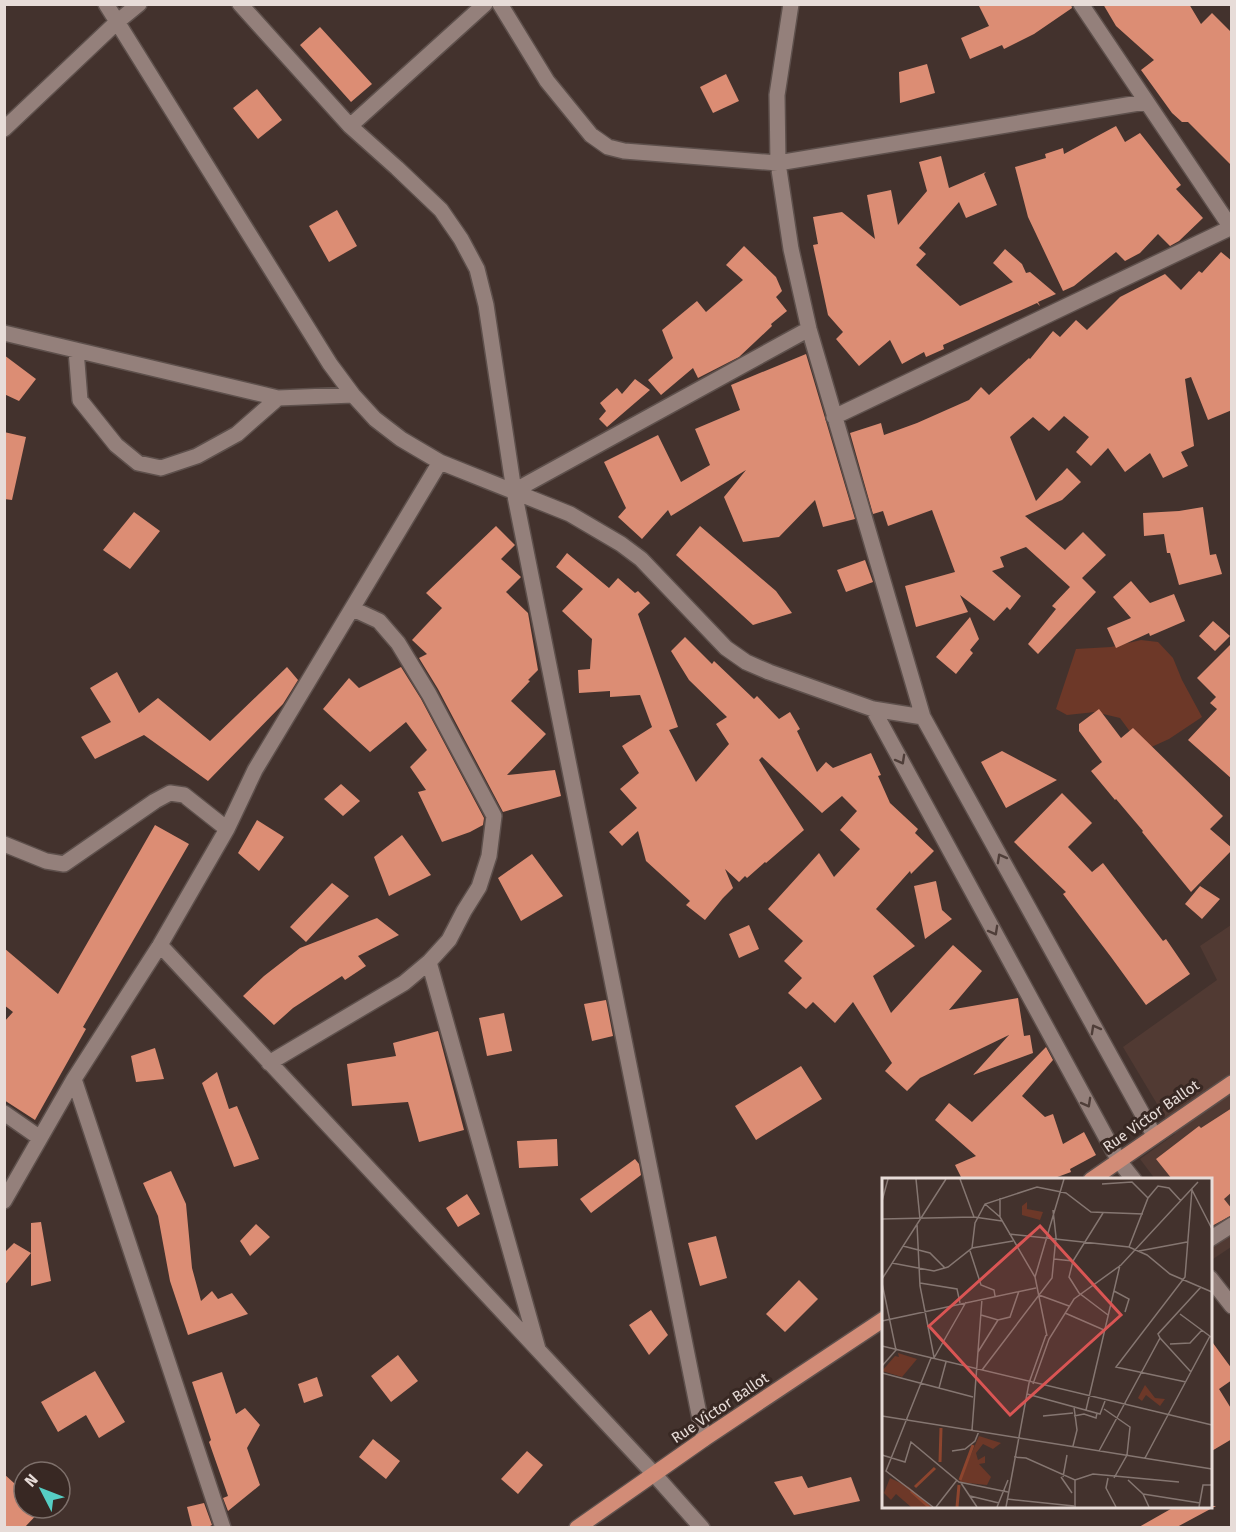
<svg xmlns="http://www.w3.org/2000/svg" width="1236" height="1532" font-family="'Fira Sans',sans-serif">
	<style>
		.built { fill: #513a33 }
		.green { fill: #6d3828 }
		.building { fill: #dc8d74 }
		.lines { fill: none; stroke-linecap: round; stroke-linejoin: round }
		.minor-casing { stroke: #5e504c; stroke-width: 18 }
		.major-casing { stroke: #5e504c; stroke-width: 18 }
		.minor { stroke: #94807b; stroke-width: 15 }
		.major { stroke: #d28c77; stroke-width: 15 }
		.oneway { stroke: #4f3e39 }
		.labels { text-anchor: middle; stroke-width: 6; stroke-linejoin: round; paint-order: stroke }
		.street-label { font-size: 15px; fill: #e7dcd8; stroke: #382823 }
		.inset-river { fill: none; stroke: #8d452e; stroke-width: 3 }
		.inset-road { fill: none; stroke: #857671; stroke-width: 1.5 }
		.view { fill: #da5554; fill-opacity: 0.15; stroke: #da5554; stroke-width: 3 }
		.inset-edge { fill: none; stroke: #e7dcd8; stroke-width: 3 }
	</style>
	<rect width="100%" height="100%" fill="#43322d"/>
	<!-- built -->
	<path class="built" d="M1231 925V1247L1213 1259 1210 1255V1180L1155 1179 1140 1159 1175 1134 1123 1047 1217 980 1200 946Z"/>
	<!-- green -->
	<path class="green" d="M1141 640 1158 642 1173 658 1182 680 1202 717 1169 739 1147 749 1131 733 1120 718 1095 712 1067 715 1056 709 1076 649 1111 647Z"/>
	<!-- building -->
	<path class="building" d="M978 4H1071L1072 8 1034 34 1004 49 1002 45 970 59 961 38 989 26Z
		M1103 4H1189L1201 24 1212 13 1232 33V166L1188 122H1182L1172 113 1141 70 1154 60 1116 26Z
		M320 27 372 84 351 102 300 45Z
		M927 64 935 93 900 103 899 72Z
		M726 74 739 101 713 113 700 87Z
		M257 89 282 120 258 139 233 108Z
		M1116 126 1125 142 1140 133 1181 185 1176 189 1203 218 1179 241 1170 246 1158 234 1140 253 1125 261 1116 252 1074 286 1063 291 1028 217 1015 167 1046 158 1045 154 1063 148 1064 154Z
		M941 156 949 188 986 172 984 174 997 205 966 218 959 202 919 248 926 254 916 265 960 306 1013 282 993 263 1005 249 1022 264 1026 273 1030 272 1056 294 1038 302 1040 306 1037 303 943 345 944 349 926 357 924 352 902 364 890 340 859 366 836 339 843 332 828 315 813 245 818 244 813 217 842 212 875 239 867 195 891 190 898 225 927 191 919 162Z
		M337 210 357 246 329 262 309 226Z
		M744 246 776 277 782 291 776 297 787 311 771 324 772 326 739 357 698 378 693 368 661 395 648 380 673 358 662 330 697 301 706 312 743 280 726 265Z
		M1221 252 1232 261V410L1208 420 1191 377 1185 379 1194 446 1181 452 1188 466 1163 478 1150 453 1125 472 1108 448 1091 466 1076 452 1089 437 1064 416 1049 431 1033 417 1010 437 1036 501 1067 468 1081 482 1062 500 1025 516 1065 550 1083 532 1106 555 1082 578 1096 592 1038 654 1028 644 1056 609 1052 606 1070 587 1026 547 1000 557 1004 567 992 571 1021 596 1010 610 1007 607 994 621 960 595 968 612 916 627 905 586 955 572 932 510 888 526 883 511 873 514 850 433 881 423 884 435 917 423 969 400 981 387 989 395 1029 358 1030 359 1053 331 1060 337 1076 320 1087 330 1120 297 1165 274 1181 290 1199 271 1202 273Z
		M806 354 855 519 823 527 815 500 779 537 743 542 724 497 746 470 671 516 668 510 642 539 618 517 626 508 604 462 658 435 681 482 710 465 695 429 740 410 731 385Z
		M4 355 36 379 19 401 4 394Z
		M635 379 650 390 607 427 599 419 606 411 600 403 617 388 622 394Z
		M4 432 26 437 12 500 4 499Z
		M1203 507 1210 555 1216 554 1222 574 1179 585 1170 553H1167L1164 534 1144 536 1143 513 1179 511Z
		M134 512 160 531 130 569 103 550Z
		M496 526 515 545 501 559 521 577 506 592 528 613 538 670 528 680 530 681 511 701 546 734 507 775 555 770 561 796 503 812 438 689 419 658 427 654 412 640 442 608 426 593Z
		M700 526 776 591 792 613 753 625 676 555Z
		M567 553 609 588 618 578 635 593 638 591 650 603 638 614 678 727 669 730 696 782 729 744 716 724 727 717 689 680 671 651 685 637 712 664 714 661 754 699 757 696 779 719 790 712 800 729 797 731 817 772 826 762 833 768 871 753 881 775 878 776 890 803 918 829 915 833 934 851 911 874 910 871 876 909 915 946 873 976 891 1013 953 945 982 971 949 1010 1018 998 1024 1036 1030 1035 1033 1053 973 1075 1009 1035 920 1078 907 1091 885 1071 892 1063 853 1002 835 1023 813 1002 806 1009 788 993 802 978 784 961 803 941 768 909 819 853 834 877 860 849 840 830 857 811 842 796 822 813 762 757 759 760 804 830 766 863 765 862 747 878 745 876 739 882 725 869 733 888 723 898 705 920 686 905 690 901 646 861 638 831 622 846 609 832 637 808 620 789 639 773 622 746 652 727 640 695 610 697V691L579 693 578 670 590 669 592 639 562 611 583 589 556 567Z
		M865 560 873 582 846 592 837 570Z
		M1131 581 1150 603 1174 594 1185 621 1150 636 1149 633 1116 648 1107 628 1131 618 1113 597Z
		M970 617 979 639 970 650 973 653 956 674 936 657Z
		M1213 621 1230 636 1215 651 1199 636Z
		M1232 643V779L1188 740 1217 709 1210 703 1216 697 1197 678Z
		M287 667 298 680 283 704 208 781 144 735 95 759 81 737 111 722 90 688 117 672 139 713 158 698 210 741Z
		M401 667 421 699 484 818 483 825 470 832 442 842 418 792 426 790 410 767 427 750 406 722 370 752 323 709 349 678 359 688Z
		M1099 709 1121 738 1133 728 1223 816 1210 829 1232 848V850L1191 892 1142 832 1143 831 1116 799 1115 800 1091 771 1102 762 1079 731V724Z
		M1002 751 1057 780 1006 808 981 762Z
		M341 784 360 801 343 816 324 799Z
		M1062 793 1092 823 1068 847 1092 872 1103 863 1163 941 1166 939 1190 974 1146 1005 1111 957 1063 894 1066 892 1014 842Z
		M257 820 284 837 259 871 238 853Z
		M155 825 189 844 83 1027 86 1029 35 1120 4 1100V1022L13 1012 4 1005V948L58 994Z
		M402 835 431 875 389 896 374 857Z
		M532 854 563 896 521 921 498 878Z
		M936 881 942 910 952 919 925 939 914 886Z
		M332 883 349 896 306 942 290 927Z
		M1200 886 1220 899 1202 919 1185 904Z
		M377 918 399 935 358 956 366 966 345 980 342 976 293 1008 274 1025 243 996 264 976 300 948Z
		M749 925 759 949 739 958 729 934Z
		M606 1000 613 1036 592 1041 584 1004Z
		M504 1013 512 1051 487 1056 479 1018Z
		M438 1031 464 1130 419 1142 408 1102 352 1106 347 1064 396 1056 393 1043Z
		M1046 1047 1053 1060 1022 1096 1045 1117 1053 1114 1063 1144 1084 1132 1096 1155 1070 1169 1071 1172 1052 1179H962L955 1165 976 1156 935 1120 949 1103 972 1122Z
		M155 1048 164 1079 136 1082 131 1056Z
		M801 1066 822 1099 756 1140 735 1106Z
		M217 1072 229 1109 237 1106 259 1159 234 1167 202 1083Z
		M1232 1108V1192L1224 1199 1232 1209V1215L1210 1227V1179H1172L1156 1159 1199 1126 1201 1128Z
		M557 1139 558 1166 519 1168 517 1141Z
		M635 1159 639 1164 641 1175 591 1213 580 1199Z
		M171 1171 186 1204 192 1268 201 1301 212 1291 218 1299 232 1293 248 1314 188 1335 170 1281 158 1216 143 1183Z
		M467 1194 480 1214 458 1227 446 1208Z
		M41 1222 51 1281 31 1286V1223Z
		M256 1224 270 1237 250 1256 240 1241Z
		M716 1236 727 1278 700 1286 688 1243Z
		M14 1243 31 1253 4 1286V1253Z
		M799 1280 818 1299 785 1332 766 1314Z
		M651 1310 668 1335 649 1355 629 1325Z
		M1210 1339 1232 1369V1380L1219 1389 1232 1410V1439L1210 1452Z
		M398 1355 418 1381 391 1402 371 1376Z
		M95 1371 125 1422 99 1438 86 1415 58 1432 41 1402Z
		M222 1372 236 1414 245 1408 260 1425 247 1448 260 1485 228 1511 223 1498 228 1496 209 1442 211 1440 192 1382Z
		M317 1377 323 1396 304 1403 298 1384Z
		M373 1439 400 1461 386 1479 359 1457Z
		M527 1451 543 1465 518 1494 501 1479Z
		M4 1474 24 1492V1508H43L25 1527H4Z
		M802 1476 808 1488 851 1477 860 1501 794 1515 774 1482Z
		M204 1503 212 1525 208 1527H192L187 1507Z
		M1176 1506H1216L1177 1527H1139Z"/>
	<g class="lines">
		<!-- minor casing -->
		<g class="minor-casing">
			<path id="minor" d="M106 4 330 364 353 395 375 419 401 439 440 462 570 514 621 544 641 559 726 648 746 662 769 672 873 709 923 717
				M240 4 350 126 397 168 441 210 461 239 477 269 486 305 514 491 704 1439
				M500 4 547 81 591 135 608 147 624 151 778 163 1145 102
				M791 4 777 95 778 163 791 249 809 329 923 717 1154 1135
				M1081 4 1232 229
				M350 126 485 4
				M4 129 117 22 139 4
				M4 333 278 398 353 395
				M76 350 80 400 116 445 138 463 161 468 197 456 237 434 278 398
				M834 417 1230 228
				M514 491 809 329
				M873 709 1119 1161 1134 1180
				M4 844 46 861 64 864 155 801 170 793 184 795 227 829
				M160 945 654 1474 702 1528
				M429 962 538 1349
				M269 1063 404 983 429 962 449 940 464 911 479 887 489 856 494 816 429 694 398 643 379 621 353 609
				M74 1079 223 1528
				M4 1113 40 1138
				M4 1201 74 1079 160 945 227 829 255 770 440 462
				M1210 1239 1232 1225
				M1210 1278 1232 1306"/>
		</g>
		<!-- major casing -->
		<g class="major-casing">
			<path id="major" d="M1091 1180 1232 1083
				M577 1528 704 1439 884 1319"/>
		</g>
		<!-- minor -->
		<use href="#minor" class="minor"/>
		<!-- major -->
		<use href="#major" class="major"/>
	</g>
	<!-- one-way arrows -->
	<defs><path id="oneway-chevron" d="M-2-3.5L2.5 0L-2 3.5" fill="none" stroke-width="1.6" stroke-linecap="round" stroke-linejoin="round" transform="scale(1.5)"/></defs>
	<g class="oneway">
		<use href="#oneway-chevron" transform="translate(901 760) rotate(61)"/>
		<use href="#oneway-chevron" transform="translate(1001 858) rotate(-119)"/>
		<use href="#oneway-chevron" transform="translate(994 931) rotate(61)"/>
		<use href="#oneway-chevron" transform="translate(1095 1029) rotate(-119)"/>
		<use href="#oneway-chevron" transform="translate(1087 1103) rotate(61)"/>
	</g>
	<g class="labels">
		<!-- street labels -->
		<g class="street-label">
			<text transform="translate(1151 1116) rotate(-35)" y="5">Rue Victor Ballot</text>
			<text transform="translate(720 1408) rotate(-34)" y="5">Rue Victor Ballot</text>
		</g>
	</g>
	<!-- overview -->
	<g transform="translate(882 1178)">
		<rect width="330" height="330" fill="#43322d"/>
		<path d="M145 24V31L161 34 158 42 140 37V28ZM16 175 35 181 20 199 0 193 13 178 17 179ZM263 207 273 220 283 221 278 228 264 217 260 223 256 220ZM97 258 119 265 111 271 101 266 94 275 96 282 103 278V285L97 286 109 299 105 307 77 304ZM8 300 27 309 50 329H29L14 316 9 322 2 315Z" fill="#6d3828"/>
		<path class="inset-river" d="M58 284 59 250M78 302 91 267M33 309 53 290M29 313 47 329M75 329 77 307"/>
		<path class="inset-road" d="M34 1 38 41M78 1 92 39M220 6 250 4 266 20M310 12 330 51M0 23 6 1M103 26 118 39 153 99M221 35 191 83 187 99 197 115 226 137M118 39V20M0 41 92 39 120 43M35 46 38 108 52 179M127 56 247 69 265 77 288 96 330 114M21 68 48 75 63 90M247 69 266 20 276 8 287 10 299 23M90 70 131 63M88 73 99 107 112 112 113 118M257 73 305 64M172 81 191 83M10 85 52 93 66 89 90 70 93 45 103 26 155 9 184 15 209 34 261 36M0 101 64 1M0 105 14 172 0 188M38 105 75 111 78 125M232 113 247 121 243 134M157 117 187 128M183 135 222 152M298 136 329 159M99 137 116 142 128 139 137 113M0 143 154 110M165 158 153 99 182 1M278 160 309 194M288 166 308 165 320 152M0 168 330 247M96 174 116 142M49 180 4 293 51 329M52 180 84 124M100 192 170 100 174 59 171 32M0 195 91 219M304 204 234 189 303 99 310 11M151 206 167 161 192 121 239 87 316 4M57 210 64 184M145 216 218 236 223 223M222 231 248 249 245 277 232 300M204 232 238 87M0 238 330 291M161 238 191 235M192 238 202 236 214 240 215 235M90 252 100 121M191 268 195 252 192 229M70 273 83 271 93 263 97 253M217 273 278 160 276 156 319 109M0 277 23 284 29 264 77 304 126 314M132 279 144 280 193 302 211 296 297 304M263 280 328 158M179 299 190 315M181 299 185 277M226 300 224 310 234 329M246 302 261 316 267 329M79 305 95 329M261 316 318 325M88 318 117 325M125 321 192 328M54 329 75 302M115 329 126 302M124 329 147 205 164 157M193 329V302M317 329 321 307H330"/>
		<path class="view" d="M158 48 239 137 128 237 47 148Z"/>
		<rect width="330" height="330" class="inset-edge"/>
	</g>
	<!-- border -->
	<rect width="1236" height="1532" fill="none" stroke="#e7dcd8" stroke-width="12"/>
	<!-- north arrow -->
	<g transform="translate(42 1490) rotate(312)"><circle r="28" fill="#382823" stroke="#7e706b" stroke-width="1.5"/>
	<path d="M0-4.5L10 22L0 15L-10 22Z" fill="#56cec4"/>
	<text y="-9" font-size="16" font-weight="bold" text-anchor="middle" fill="#e7dcd8">N</text>
	</g>
</svg>
